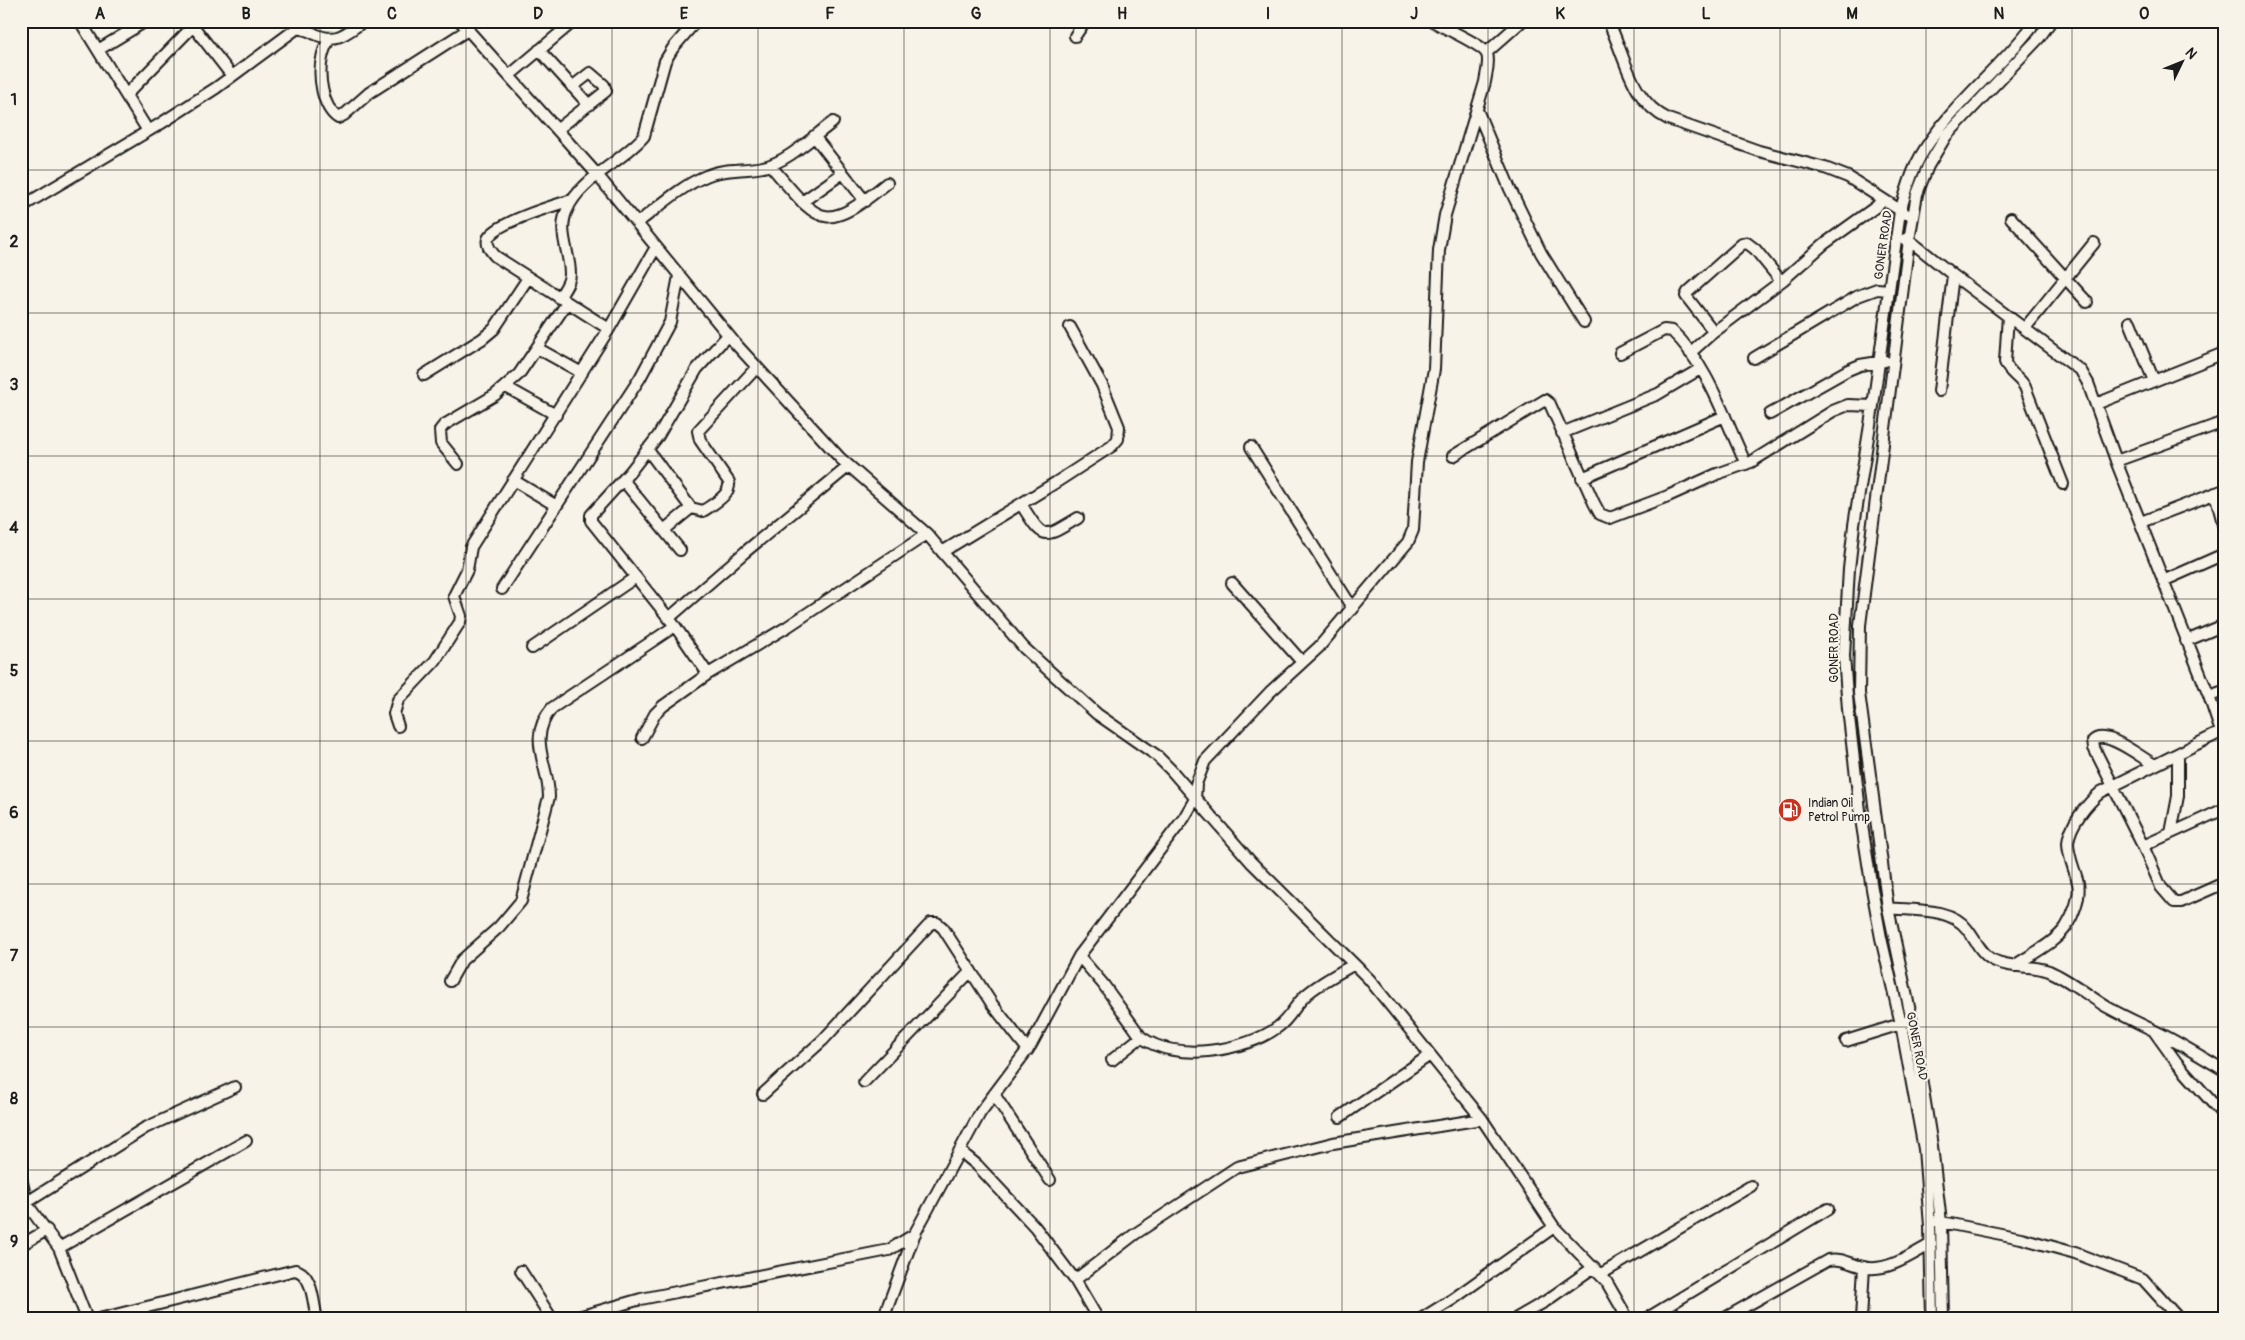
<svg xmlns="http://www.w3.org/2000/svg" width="2245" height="1340" font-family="Pangolin,sans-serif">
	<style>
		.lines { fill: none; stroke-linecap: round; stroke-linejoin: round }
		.minor-casing { stroke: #1c1c1c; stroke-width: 14 }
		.minor { stroke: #f7f3e8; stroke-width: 10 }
		.grid { fill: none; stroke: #1c1c1c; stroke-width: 1; stroke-opacity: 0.55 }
		.labels { text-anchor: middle; stroke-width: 4.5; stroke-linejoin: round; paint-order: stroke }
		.street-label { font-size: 12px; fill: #1c1c1c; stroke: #f7f3e8 }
		.poi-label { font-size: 12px; fill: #1c1c1c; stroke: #f7f3e8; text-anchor: start }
		.neatline { fill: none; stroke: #1c1c1c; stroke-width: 2 }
		.grid-label { font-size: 16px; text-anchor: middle; font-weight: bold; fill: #1c1c1c }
	</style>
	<rect width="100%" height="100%" fill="#f7f3e8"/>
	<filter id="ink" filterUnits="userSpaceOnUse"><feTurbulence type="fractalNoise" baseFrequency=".02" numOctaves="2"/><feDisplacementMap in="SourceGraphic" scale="10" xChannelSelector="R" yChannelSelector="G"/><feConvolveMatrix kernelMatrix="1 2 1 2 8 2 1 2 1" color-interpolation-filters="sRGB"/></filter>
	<g filter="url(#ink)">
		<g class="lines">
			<!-- minor casing -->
			<g class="minor-casing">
				<path id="minor" d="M80 21 148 131
					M460 21 594 171 734 342 840 458 927 534 1024 648 1097 714 1156 755 1171 770 1251 862 1369 979 1482 1119 1554 1227 1606 1281 1628 1319
					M1608 21C1626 57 1630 100 1668 119L1759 151 1825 168 1848 177 1906 214
					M190 22 232 76
					M1075 36 1085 21
					M329 39C326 45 323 52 322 58 318 76 322 107 338 118L344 115 369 93 469 29
					M98 50 146 21
					M539 50 589 105
					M1486 53 1522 21
					M510 75 574 21
					M126 95 198 21
					M1477 110 1510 189 1541 253 1584 322
					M558 129 606 91 604 85 590 73 572 87
					M814 136 865 201
					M770 165C820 223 822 236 887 183
					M572 200C555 205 494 223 488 239 486 246 491 251 495 256L609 329
					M802 202 843 173
					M21 207 160 124 216 88 296 29C303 28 309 31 315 34 337 44 346 33 364 21
					M2011 218 2087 302
					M637 223C659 207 681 186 706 176 723 168 744 171 763 167 786 163 814 136 833 122
					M1905 239 1909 240 1953 275 2081 371 2088 383 2118 466 2209 696 2221 732 2101 792C2088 803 2069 825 2068 843 2068 857 2075 870 2078 883 2081 896 2073 916 2066 927 2055 943 2030 955 2014 966
					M559 298C563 291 570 283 570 274 570 252 557 232 567 210 580 179 623 161 644 136L665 61 673 48 696 21
					M2008 316 2005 362C2008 373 2020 377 2025 387L2063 484
					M2130 322 2154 381
					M2025 328 2094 243
					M1714 332 1686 296 1688 292 1742 244 1747 243 1755 249 1781 281
					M537 348 582 373
					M1620 353 1664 330 1672 331C1708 365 1725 420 1746 464
					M1690 353 1710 335 1783 280 1824 244 1877 206 1882 199
					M1754 358 1858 296 1877 289 1889 290
					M424 375 482 339 494 329 528 278
					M506 387 556 415
					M1939 391 1953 275
					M2096 404 2224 353
					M1770 414 1848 370 1860 365 1885 361
					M1562 433 1658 394 1700 369
					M1251 447 1353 609
					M647 449 691 508 703 511C713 504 731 495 729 482L700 440 698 431 757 367
					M1453 456 1545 400 1550 404 1594 503 1600 514 1610 518 1668 496 1717 474 1751 462 1833 411 1848 405 1873 406
					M2116 461 2224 422
					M458 464 441 443 440 430 444 425 495 395 519 374 567 303
					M1582 478 1725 416
					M513 480 555 505
					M623 480 680 550
					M2215 493 2224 527
					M1021 504C1044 540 1042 540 1078 518
					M2141 522 2224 490
					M664 530 691 508
					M942 552 1055 483 1112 446 1118 439 1119 427 1102 385 1070 327
					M2163 581 2224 554
					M1232 583 1302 662
					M502 589 640 378 670 322 679 276
					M669 618 745 552 849 466
					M2186 641 2224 625
					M532 648 636 577
					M708 674 675 626 591 521V515L630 472 658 436 697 369 728 335
					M2209 696 2224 691
					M398 726 394 714 398 700 435 661 460 622 461 616 454 596 467 570 471 547 609 329 656 247
					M642 738 655 714 663 706 708 674 787 627 927 534
					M2155 765C2141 758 2106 728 2093 741L2094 748 2143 846 2161 887 2174 902H2181L2224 883
					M2171 833 2178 796V754
					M2143 846 2224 809
					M1888 908C1912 911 1951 907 1967 929 1975 939 1981 954 1993 960 2010 969 2031 964 2049 971 2070 980 2087 995 2107 1007 2125 1017 2143 1025 2161 1034 2183 1045 2203 1058 2224 1070
					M1079 956 1103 984 1141 1037C1175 1063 1246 1051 1278 1027 1290 1018 1295 1005 1306 995 1319 983 1338 974 1354 964
					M450 981 462 960 499 927 521 901 549 797C549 764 526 739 552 708L675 626
					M2154 1031 2177 1063 2224 1116
					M1846 1041 1907 1022
					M1112 1060 1141 1037
					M864 1082 971 971
					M763 1094 823 1040 931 923H937L943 928 992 1004 1028 1050
					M994 1094 1050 1180
					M1340 1117 1430 1055
					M960 1151 977 1165 1035 1227 1075 1280 1098 1319
					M21 1178 27 1204 59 1248 87 1319
					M21 1206 145 1128 235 1087
					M1936 1221 2021 1238 2075 1253 2143 1279 2179 1319
					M21 1245 47 1230
					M59 1248 246 1141
					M521 1271 552 1319
					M1601 1274 1751 1186
					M1075 1280 1135 1234 1237 1167 1333 1143 1482 1119
					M99 1319 295 1270C313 1273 313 1304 317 1319
					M571 1319 641 1299 889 1250 915 1234
					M883 1319 915 1233 980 1113 1031 1045 1079 956 1184 818 1195 799 1196 784 1205 761 1270 692 1319 647 1408 542 1413 530 1417 462 1434 369 1439 250 1445 215 1485 82C1486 74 1490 62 1487 54 1482 44 1445 29 1433 21
					M1421 1319 1453 1299 1554 1227
					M1515 1319 1546 1301 1594 1267
					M1646 1319 1828 1209
					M1723 1319 1828 1260C1844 1257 1854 1267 1869 1268 1890 1270 1913 1254 1931 1244
					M1861 1319 1864 1267
					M1932 1319 1930 1226 1924 1149 1901 1024 1881 938 1872 889 1861 819 1848 709 1844 656 1849 569 1854 525 1873 406 1900 211C1906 194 1910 174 1920 157 1950 105 2001 69 2036 21
					M1943 1319 1941 1222 1932 1146 1912 1021 1888 908 1859 693 1860 625 1909 240 1917 194 1928 166 1946 136 2039 38 2051 21
					M2216 1319 2224 1315"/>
			</g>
			<!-- minor -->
			<use href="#minor" class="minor"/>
		</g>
	</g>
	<!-- grid -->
	<path class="grid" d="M174 21V1319M320 21V1319M466 21V1319M612 21V1319M758 21V1319M904 21V1319M1050 21V1319M1196 21V1319M1342 21V1319M1488 21V1319M1634 21V1319M1780 21V1319M1926 21V1319M2072 21V1319M21 170H2224M21 313H2224M21 456H2224M21 599H2224M21 741H2224M21 884H2224M21 1027H2224M21 1170H2224"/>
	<!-- icons -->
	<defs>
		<g id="fuel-disc" transform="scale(1.25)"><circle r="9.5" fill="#c8321e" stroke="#f7f3e8"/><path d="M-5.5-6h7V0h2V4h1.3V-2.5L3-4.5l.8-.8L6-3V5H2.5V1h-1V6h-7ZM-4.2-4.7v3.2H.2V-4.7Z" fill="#fff"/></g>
	</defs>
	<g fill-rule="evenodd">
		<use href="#fuel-disc" x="1790" y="810"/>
	</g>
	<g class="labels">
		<!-- street labels -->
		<g class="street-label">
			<text transform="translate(1883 245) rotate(-82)" y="4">GONER ROAD</text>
			<text transform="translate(1834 648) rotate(-90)" y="4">GONER ROAD</text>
			<text transform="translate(1917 1046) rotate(79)" y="4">GONER ROAD</text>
		</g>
		<!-- poi labels -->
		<g class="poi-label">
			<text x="1808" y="807">Indian Oil<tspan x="1808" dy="14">Petrol Pump</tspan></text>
		</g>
	</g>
	<!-- margin -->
	<rect width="2245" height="1340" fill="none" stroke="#f7f3e8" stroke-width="55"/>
	<!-- north arrow -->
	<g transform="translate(2182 62) rotate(47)" stroke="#f7f3e8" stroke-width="4" paint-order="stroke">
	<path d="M0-4L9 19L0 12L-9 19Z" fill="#1c1c1c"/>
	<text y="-8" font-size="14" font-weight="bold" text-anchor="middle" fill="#1c1c1c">N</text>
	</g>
	<rect x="28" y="28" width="2190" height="1284" class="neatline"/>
	<g class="grid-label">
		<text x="100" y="19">A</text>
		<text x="246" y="19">B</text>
		<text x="392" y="19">C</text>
		<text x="538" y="19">D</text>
		<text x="684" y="19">E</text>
		<text x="830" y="19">F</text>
		<text x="976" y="19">G</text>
		<text x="1122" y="19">H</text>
		<text x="1268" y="19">I</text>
		<text x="1414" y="19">J</text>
		<text x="1560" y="19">K</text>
		<text x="1706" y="19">L</text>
		<text x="1852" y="19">M</text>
		<text x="1999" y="19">N</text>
		<text x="2144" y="19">O</text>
		<text x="14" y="105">1</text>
		<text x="14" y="247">2</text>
		<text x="14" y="390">3</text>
		<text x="14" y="533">4</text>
		<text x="14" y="676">5</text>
		<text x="14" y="818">6</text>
		<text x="14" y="961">7</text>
		<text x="14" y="1104">8</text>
		<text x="14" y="1247">9</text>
	</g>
</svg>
